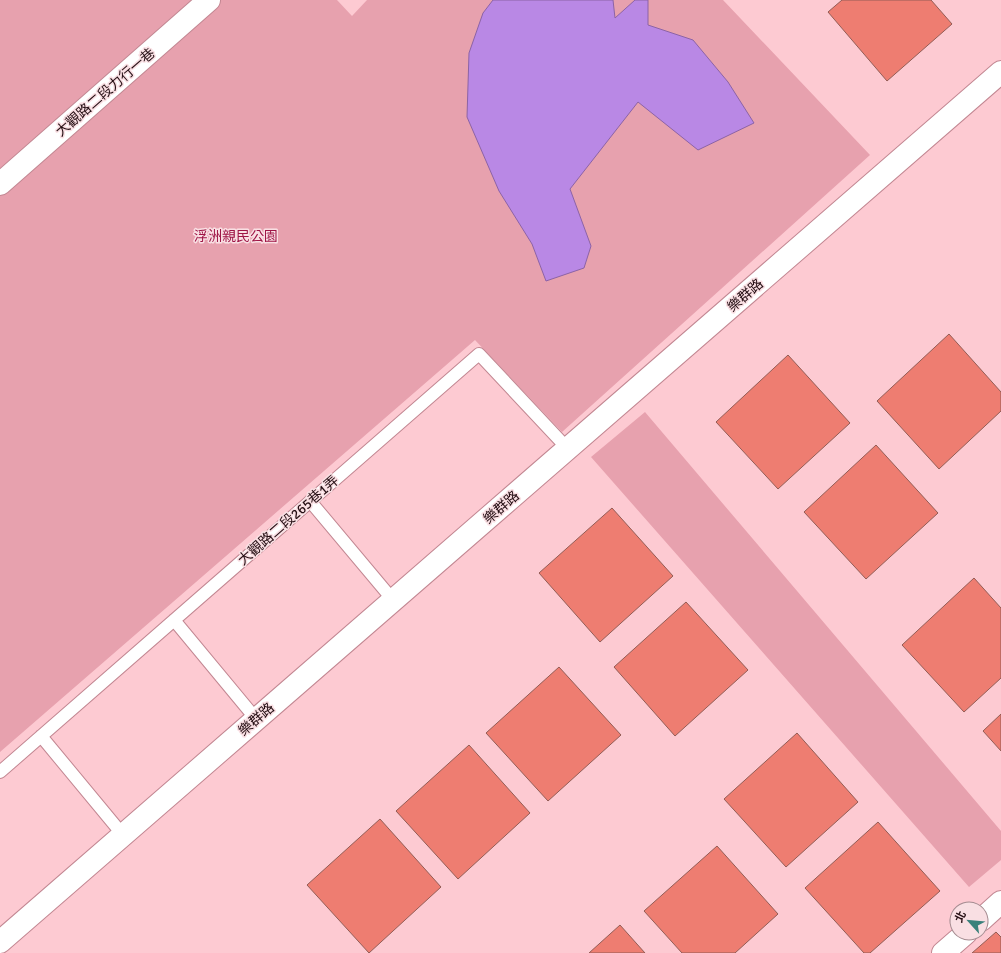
<svg xmlns="http://www.w3.org/2000/svg" width="1001" height="953" font-family="Signika,'Noto Sans TC',sans-serif">
	<style>
		.green { fill: #e7a1ae }
		.water { fill: #b988e5; stroke: #8c63a6 }
		.building { fill: #ee7d71; stroke: #935d56 }
		.lines { fill: none; stroke-linecap: round; stroke-linejoin: round }
		.service-casing { stroke: #c28792; stroke-width: 14 }
		.minor-casing { stroke: #c28792; stroke-width: 24 }
		.service { stroke: #fff; stroke-width: 12 }
		.minor { stroke: #fff; stroke-width: 22 }
		.labels { text-anchor: middle; stroke-width: 3; stroke-linejoin: round; paint-order: stroke }
		.street-label { font-size: 14px; fill: #240e13; stroke: #f9dfe3 }
		.park-label { font-size: 14px; fill: #9e1546; stroke: #f9dfe3 }
	</style>
	<rect width="100%" height="100%" fill="#fdcad2"/>
	<!-- green -->
	<path class="green" d="M0 0H337L352 16 367 0H723L870 155 562 432 475 340 0 752Z
		M645 412 1001 831V860L969 887 591 457Z"/>
	<!-- water -->
	<path class="water" d="M493 0H613L615 18 635 0H648V25L693 40 728 82 754 123 698 150 638 102 570 189 591 246 584 268 546 281 532 244 499 191 467 117 469 53 483 13Z"/>
	<!-- building -->
	<path class="building" d="M842 0H931L952 24 887 81 828 12Z
		M949 334 1001 392V411L939 469 877 401Z
		M788 355 850 423 778 489 716 422Z
		M876 445 938 513 866 579 804 512Z
		M612 508 673 576 600 642 539 573Z
		M974 578 1001 608V678L964 712 902 645Z
		M686 602 748 670 675 736 614 667Z
		M559 667 621 735 548 801 486 733Z
		M1001 714V751L983 731Z
		M797 733 858 802 786 867 724 799Z
		M469 745 530 813 458 879 396 811Z
		M380 819 441 887 369 953 307 885Z
		M878 822 940 891 870 953H864L805 888Z
		M717 846 778 914 735 953H682L644 911Z
		M620 925 645 953H589Z
		M996 932 1001 937V953H972Z"/>
	<g class="lines">
		<!-- service casing -->
		<g class="service-casing">
			<path id="service" d="M310 501 393 600
				M174 620 256 719
				M41 736 123 835
				M0 772 479 354 568 449"/>
		</g>
		<!-- minor casing -->
		<g class="minor-casing">
			<path id="minor" d="M0 184 209 0
				M981 920 1001 902
				M0 942 1001 72
				M943 953 966 933"/>
		</g>
		<!-- service -->
		<use href="#service" class="service"/>
		<!-- minor -->
		<use href="#minor" class="minor"/>
	</g>
	<g class="labels">
		<!-- street labels -->
		<g class="street-label">
			<text transform="translate(105 92) rotate(-41)" y="5">大觀路二段力行一巷</text>
			<text transform="translate(745 295) rotate(-41)" y="5">樂群路</text>
			<text transform="translate(501 507) rotate(-41)" y="5">樂群路</text>
			<text transform="translate(288 520) rotate(-41)" y="5">大觀路二段265巷1弄</text>
			<text transform="translate(256 719) rotate(-41)" y="5">樂群路</text>
		</g>
		<!-- park labels -->
		<g class="park-label">
			<text x="236" y="241">浮洲親民公園</text>
		</g>
	</g>
	<!-- north arrow -->
	<g transform="translate(969 921) rotate(297)"><circle r="19" fill="#f9dfe3" stroke="#a48b90"/>
	<path d="M0-3L7 15L0 10L-7 15Z" fill="#3a817b"/>
	<text y="-6" font-size="11" font-weight="bold" text-anchor="middle" fill="#240e13">北</text>
	</g>
</svg>
